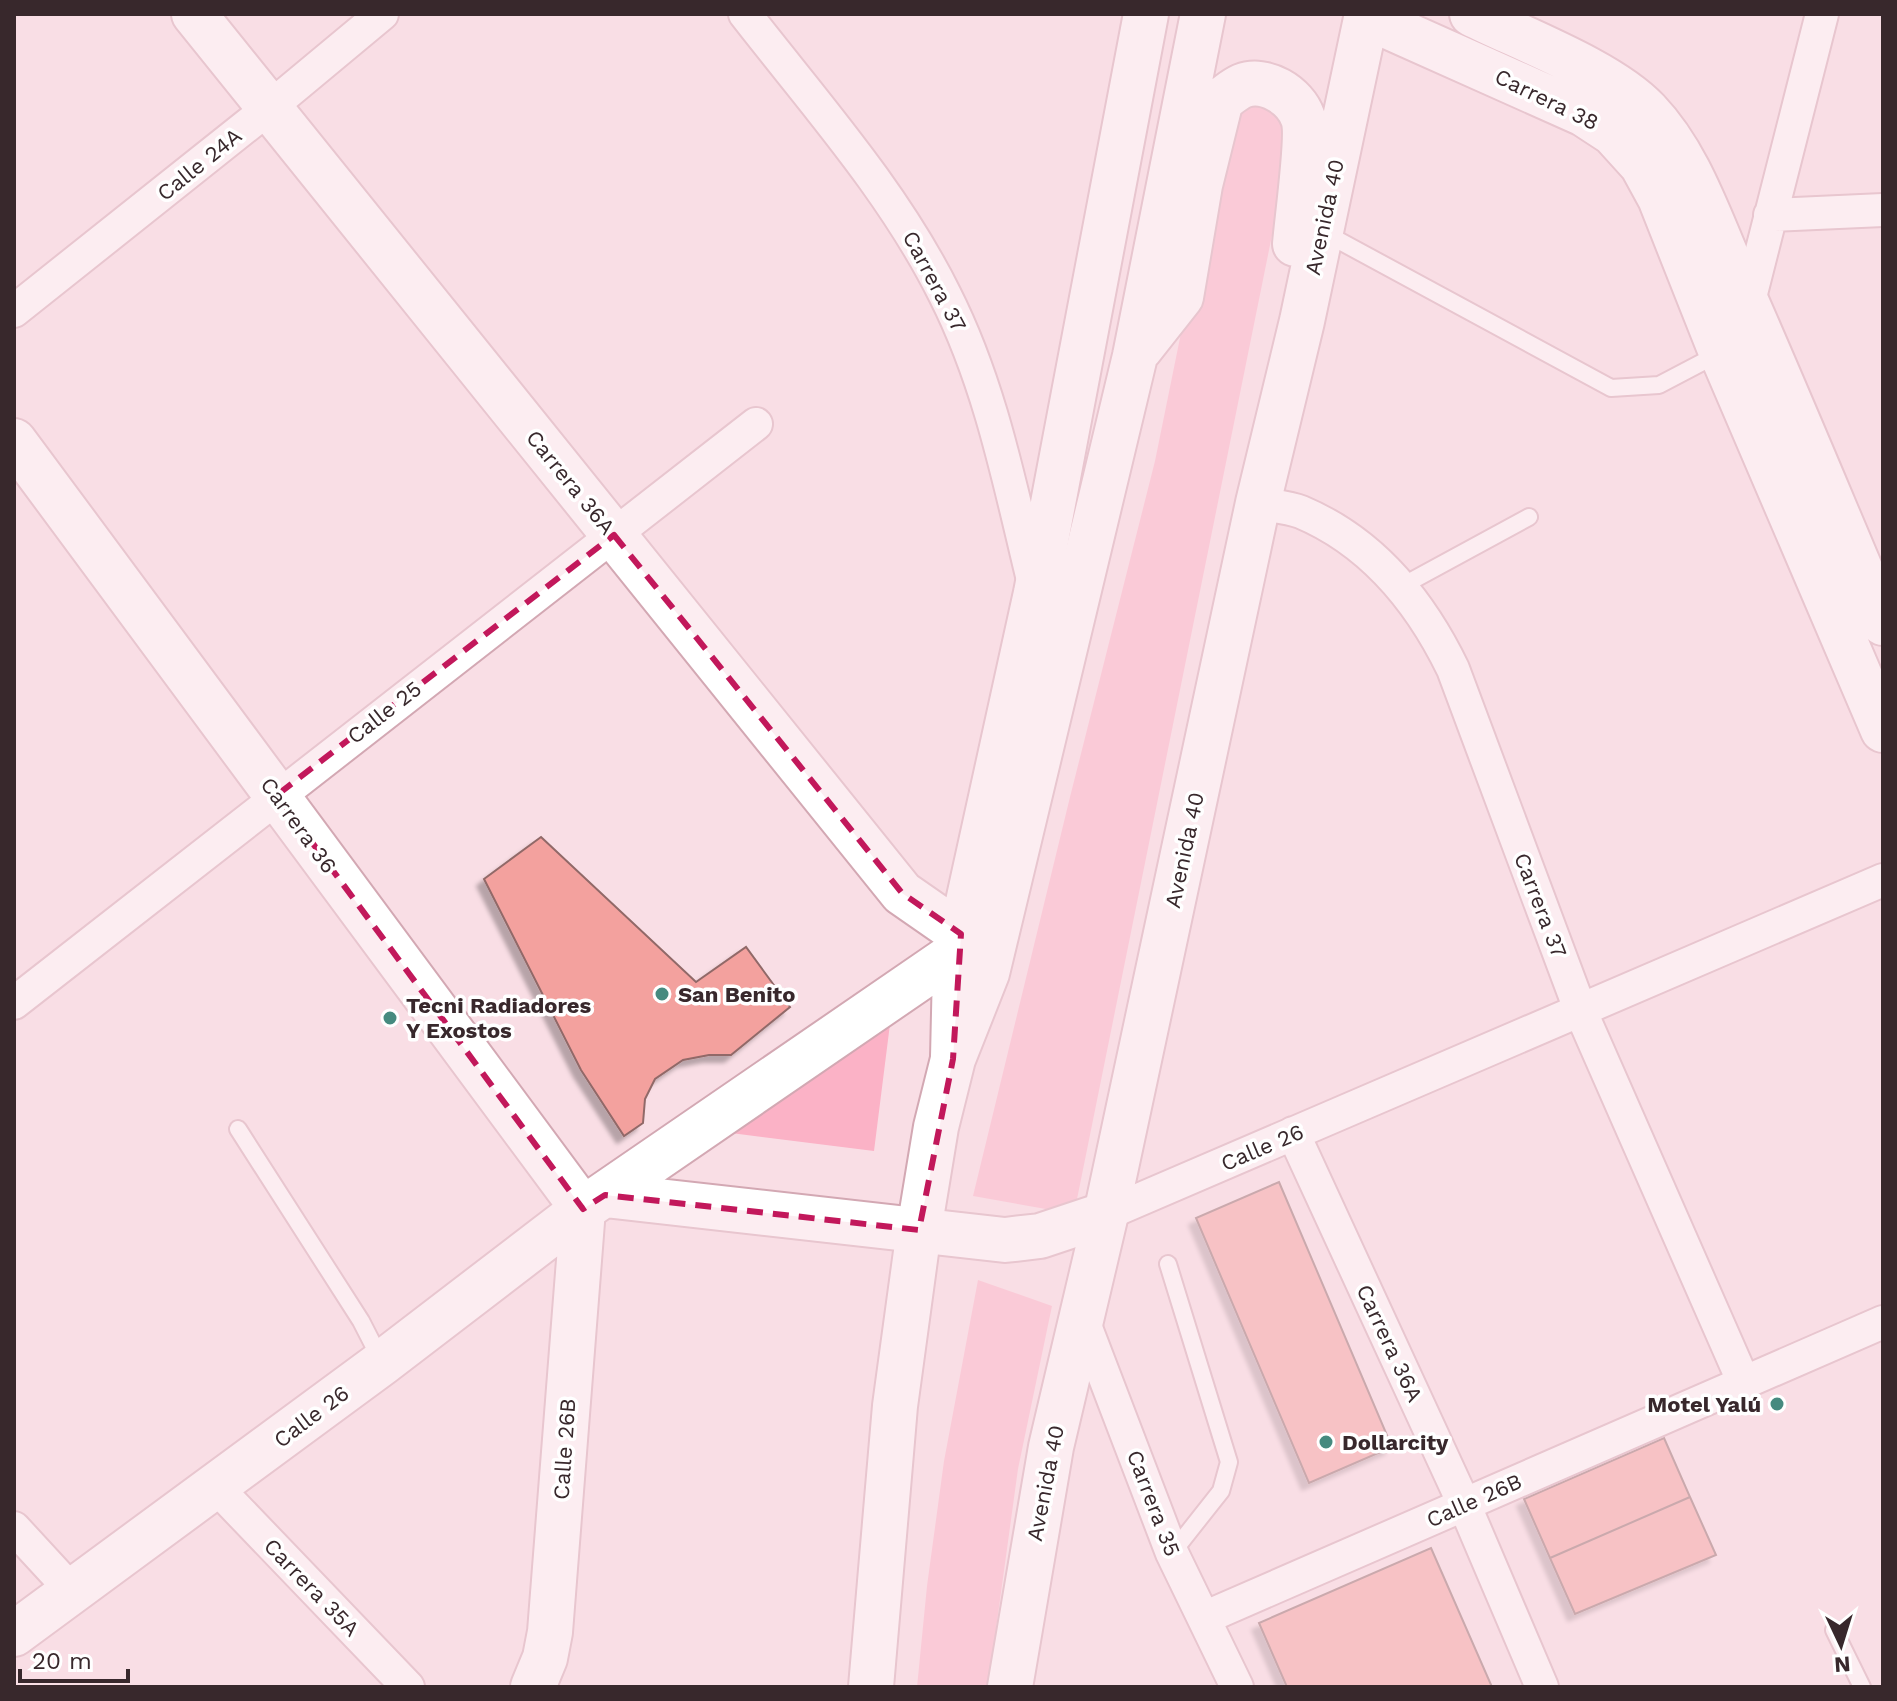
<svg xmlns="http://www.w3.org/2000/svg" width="1897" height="1701" font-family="'Work Sans',sans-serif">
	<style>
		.green { fill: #fbb2c6 }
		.building { fill: #f3a19e; stroke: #916968; stroke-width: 2; filter: url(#shadow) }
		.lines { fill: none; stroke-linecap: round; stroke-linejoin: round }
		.lane-casing { stroke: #d3a8b3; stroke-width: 20 }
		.street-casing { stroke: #d3a8b3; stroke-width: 36 }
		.secondary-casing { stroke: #d3a8b3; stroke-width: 48 }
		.highway-casing { stroke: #d3a8b3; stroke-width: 48 }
		.lane { stroke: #fff; stroke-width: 16 }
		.street { stroke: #fff; stroke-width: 32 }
		.secondary { stroke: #fff; stroke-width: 44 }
		.highway { stroke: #fff; stroke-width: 44 }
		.marked { fill: none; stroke: #c2185b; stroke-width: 6; stroke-dasharray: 16 10; stroke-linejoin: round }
		.poi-dot { fill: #468a7f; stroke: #fff; stroke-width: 3 }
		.labels { text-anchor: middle; stroke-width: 7; stroke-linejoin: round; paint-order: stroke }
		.street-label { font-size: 22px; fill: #38282c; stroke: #fff }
		.poi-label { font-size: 22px; font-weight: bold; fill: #38282c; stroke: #fff; text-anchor: start }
	</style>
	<defs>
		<filter id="shadow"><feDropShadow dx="-7" dy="7" stdDeviation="2" flood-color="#0004"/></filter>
	</defs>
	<rect width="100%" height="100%" fill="#f9dee5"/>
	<!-- green -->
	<path class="green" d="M1253 97 1292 117 1285 171 1074 1214 973 1196 1070 797 1155 461 1222 131Z
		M890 1024 874 1151 731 1133Z
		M978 1280 1052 1306 1018 1469 988 1687H917L927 1586 944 1461Z"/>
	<!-- building -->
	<path class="building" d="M541 837 696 982 746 947 790 1007 731 1055H709L683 1060 655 1079 645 1099 643 1123 624 1136 581 1070 484 879Z
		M1279 1182 1392 1447 1309 1483 1196 1218Z
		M1664 1438 1690 1497 1550 1558 1524 1499Z
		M1690 1497 1716 1555 1575 1614 1550 1558Z
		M1431 1548 1492 1687H1287L1259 1623Z"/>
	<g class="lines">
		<!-- lane casing -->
		<g class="lane-casing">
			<path id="lane" d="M1323 232 1611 388 1659 385 1720 353
				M1402 586 1529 517
				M238 1129 361 1321 382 1362
				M1168 1264 1229 1462 1221 1491 1172 1553
				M1834 1630 1862 1687"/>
		</g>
		<!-- street casing -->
		<g class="street-casing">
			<path id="street" d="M745 14C815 104 894 192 945 295 991 386 1010 486 1034 584
				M1770 215 1883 210
				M14 311 269 108 382 14
				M1746 313 1822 14
				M1258 503C1272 506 1288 507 1301 512 1372 542 1420 601 1453 669L1581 1012 1744 1383
				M14 1003 756 424
				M1293 1133 1464 1504 1542 1687
				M1106 1214 1883 880
				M1081 1315 1172 1553 1237 1687
				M216 1487 408 1687
				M14 1528 73 1592
				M1204 1618 1883 1322"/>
		</g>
		<!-- secondary casing -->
		<g class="secondary-casing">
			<path id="secondary" d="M194 14 902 893 961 934
				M1472 14C1522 39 1609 71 1647 111 1690 156 1710 221 1735 276 1786 391 1834 508 1883 623
				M1367 17 1584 114 1613 133 1642 165 1660 198 1721 352 1883 730
				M14 441 583 1209
				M953 1057 955 969 961 934 1036 593 1146 14
				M605 1195 1005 1240 1040 1236 1106 1214
				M14 1634 382 1363 583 1209 959 951
				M533 1687 545 1658 550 1632 583 1209"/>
		</g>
		<!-- highway casing -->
		<g class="highway-casing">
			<path id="highway" d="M1140 349 1181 297 1200 185 1221 100C1227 96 1235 89 1242 86 1265 77 1295 95 1303 118 1309 136 1297 219 1295 244
				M871 1687 895 1406 919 1230 936 1127 953 1059 987 973 1135 356 1203 14
				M1010 1687 1051 1447 1106 1214 1258 503 1302 321 1367 14"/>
		</g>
		<!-- lane -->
		<use href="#lane" class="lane"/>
		<!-- street -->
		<use href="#street" class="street"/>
		<!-- secondary -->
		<use href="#secondary" class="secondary"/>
		<!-- highway -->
		<use href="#highway" class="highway"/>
	</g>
	<!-- marked area -->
	<path d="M0 0H1897V1701H0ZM614 535 902 893 961 934 953 1059 919 1230 605 1195 583 1209 277 795Z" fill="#f9dee5" fill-opacity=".55" fill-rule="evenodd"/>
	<path class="marked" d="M614 535 902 893 961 934 953 1059 919 1230 605 1195 583 1209 277 795Z"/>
	<!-- markers -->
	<g class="poi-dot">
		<circle cx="662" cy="994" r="8"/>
		<circle cx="390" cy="1018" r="8"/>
		<circle cx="1777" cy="1404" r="8"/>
		<circle cx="1326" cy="1442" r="8"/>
	</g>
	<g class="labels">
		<!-- street labels -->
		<g class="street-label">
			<text transform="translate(1547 99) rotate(26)" y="8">Carrera 38</text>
			<text transform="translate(199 164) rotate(-39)" y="8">Calle 24A</text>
			<text transform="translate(1324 217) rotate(-78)" y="8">Avenida 40</text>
			<text transform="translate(935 281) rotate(62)" y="8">Carrera 37</text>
			<text transform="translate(571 482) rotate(51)" y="8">Carrera 36A</text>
			<text transform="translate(384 712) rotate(-38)" y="8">Calle 25</text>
			<text transform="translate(299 825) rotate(54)" y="8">Carrera 36</text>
			<text transform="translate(1184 850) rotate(-78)" y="8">Avenida 40</text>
			<text transform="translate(1541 905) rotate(69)" y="8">Carrera 37</text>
			<text transform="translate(1262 1147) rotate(-23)" y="8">Calle 26</text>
			<text transform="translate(1390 1343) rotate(65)" y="8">Carrera 36A</text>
			<text transform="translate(311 1416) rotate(-37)" y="8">Calle 26</text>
			<text transform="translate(564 1449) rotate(-86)" y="8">Calle 26B</text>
			<text transform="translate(1045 1483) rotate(-79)" y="8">Avenida 40</text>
			<text transform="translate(1474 1500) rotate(-24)" y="8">Calle 26B</text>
			<text transform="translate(1154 1503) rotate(69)" y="8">Carrera 35</text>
			<text transform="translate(312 1587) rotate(46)" y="8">Carrera 35A</text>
		</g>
		<!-- poi labels -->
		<g class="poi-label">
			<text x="678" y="1002">San Benito</text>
			<text x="406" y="1013">Tecni Radiadores<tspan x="406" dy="25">Y Exostos</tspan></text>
			<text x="1761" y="1412" text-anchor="end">Motel Yalú</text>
			<text x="1342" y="1450">Dollarcity</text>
		</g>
	</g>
	<!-- border -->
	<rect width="1897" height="1701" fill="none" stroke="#38282c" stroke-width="32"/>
	<!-- north arrow -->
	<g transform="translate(1841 1645) rotate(176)" stroke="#ffffff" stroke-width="6" paint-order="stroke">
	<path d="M0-6L14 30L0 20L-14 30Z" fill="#38282c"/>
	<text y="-12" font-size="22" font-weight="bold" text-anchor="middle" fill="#38282c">N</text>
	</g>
	<!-- scale -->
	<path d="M20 1669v12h108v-12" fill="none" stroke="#38282c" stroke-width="4"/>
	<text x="32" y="1669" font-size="24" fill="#38282c" stroke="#ffffff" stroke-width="6" paint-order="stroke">20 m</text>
</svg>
